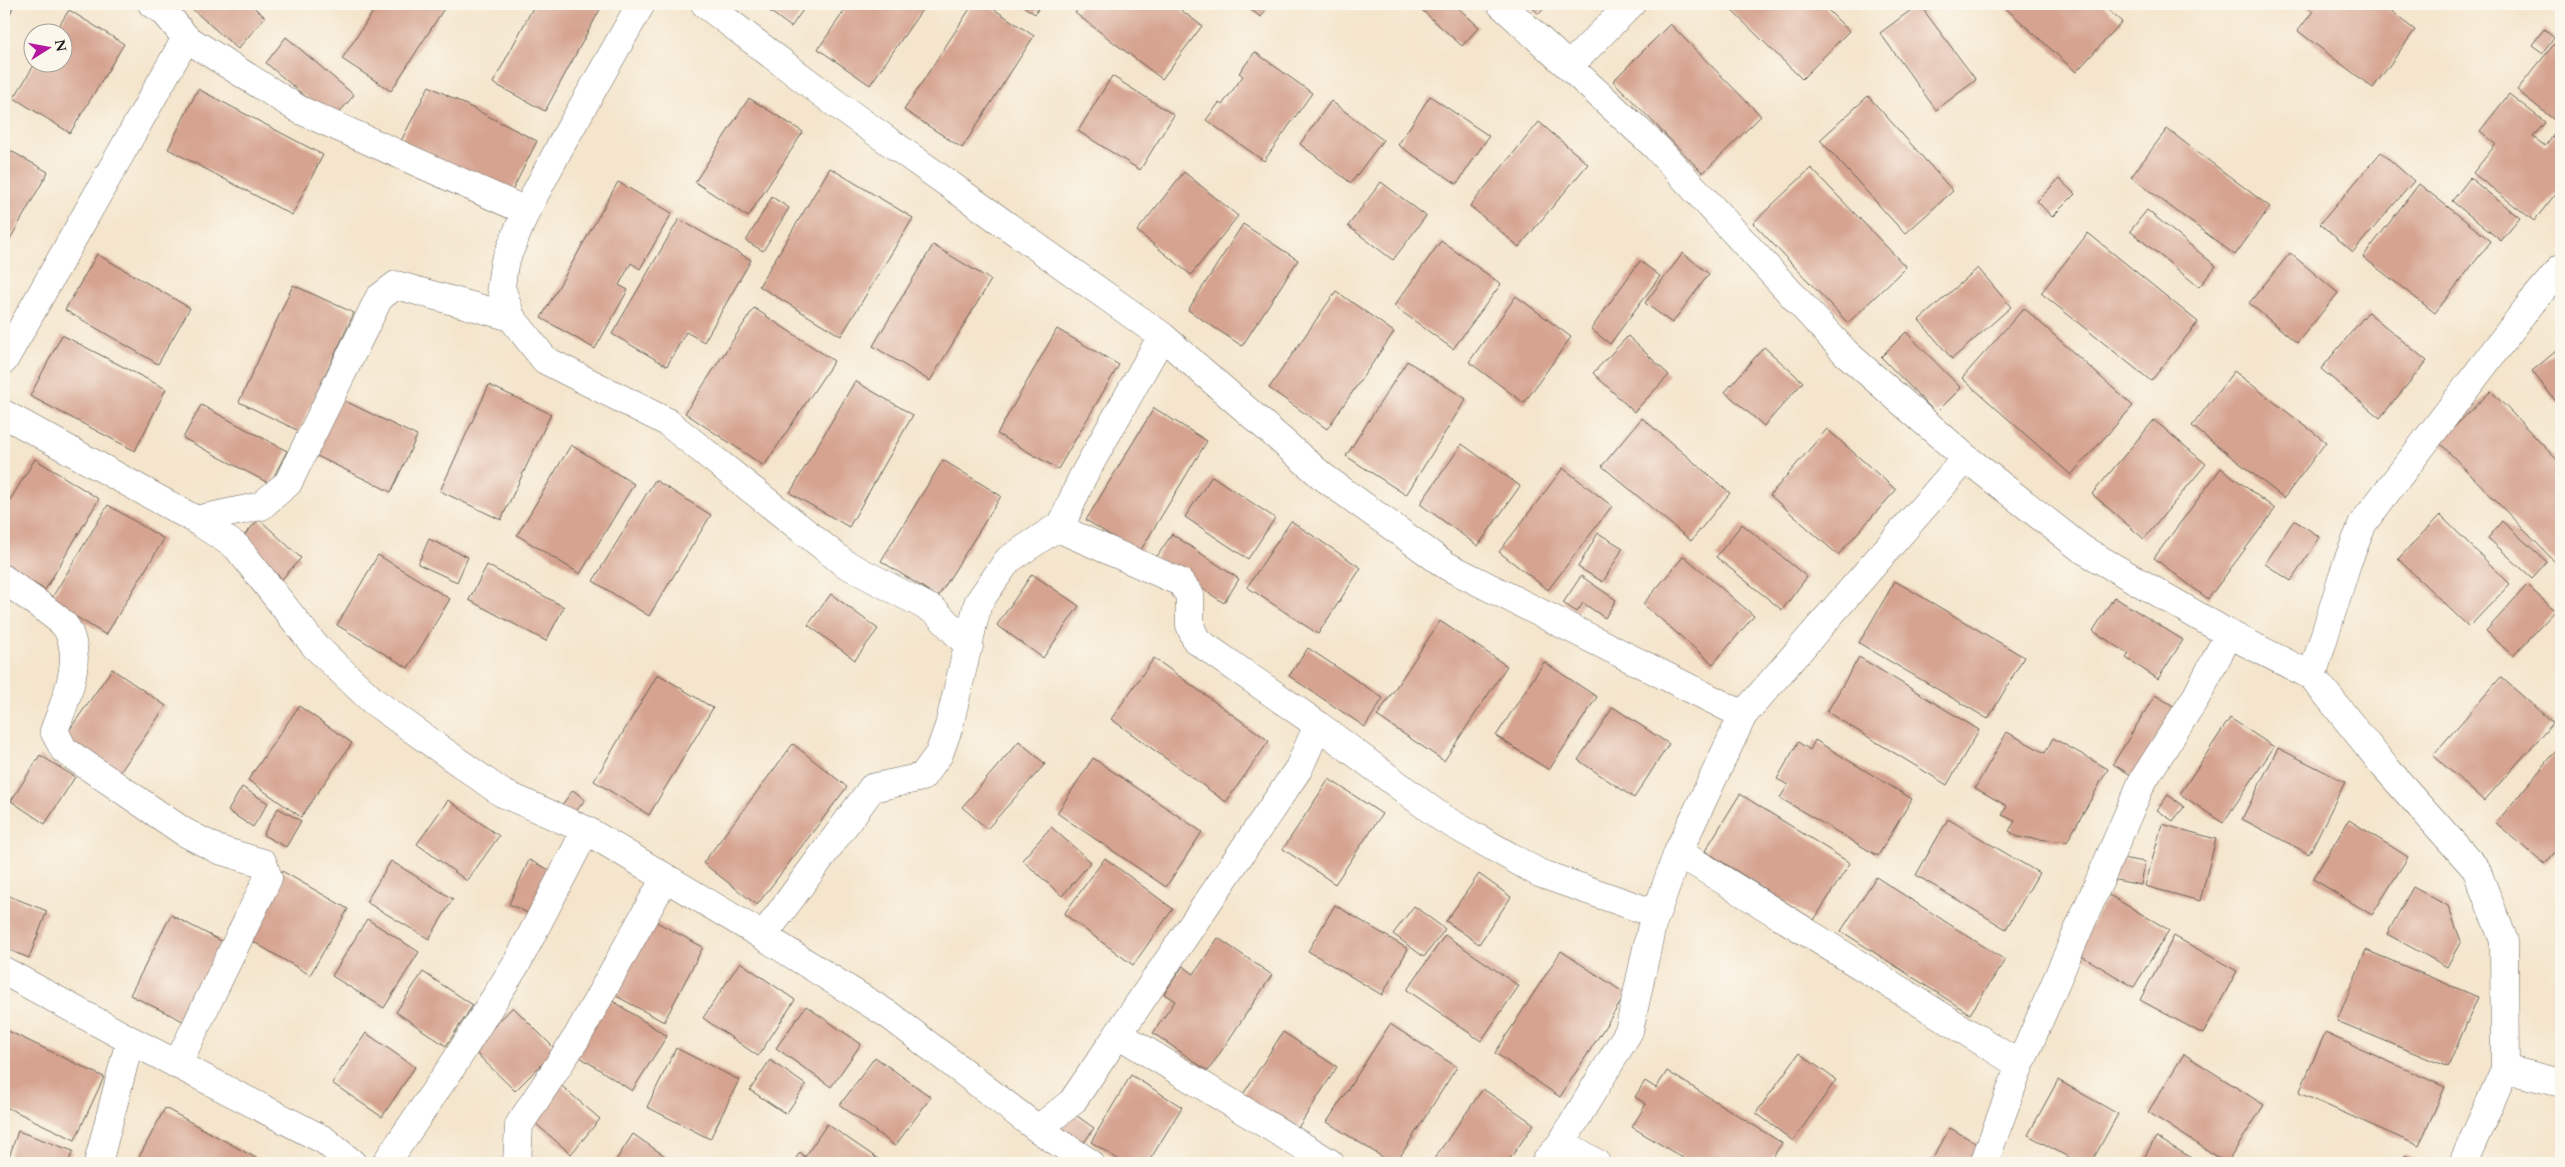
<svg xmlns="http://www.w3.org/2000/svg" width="2565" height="1167" font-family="Cardo,serif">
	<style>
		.building { fill: #d5a38f }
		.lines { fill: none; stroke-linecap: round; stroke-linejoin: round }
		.minor-casing { stroke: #68625a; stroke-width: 29 }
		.minor { stroke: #fff; stroke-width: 28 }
	</style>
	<rect width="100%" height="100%" fill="#fbf7ec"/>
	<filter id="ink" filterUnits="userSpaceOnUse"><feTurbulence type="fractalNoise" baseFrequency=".02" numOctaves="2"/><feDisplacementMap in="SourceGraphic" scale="10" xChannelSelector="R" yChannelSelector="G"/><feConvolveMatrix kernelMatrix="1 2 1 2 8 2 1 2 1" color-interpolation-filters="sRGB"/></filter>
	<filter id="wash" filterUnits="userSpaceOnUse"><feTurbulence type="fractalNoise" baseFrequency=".0096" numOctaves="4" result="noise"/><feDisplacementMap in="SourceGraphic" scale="20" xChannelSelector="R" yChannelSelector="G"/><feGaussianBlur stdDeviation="1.12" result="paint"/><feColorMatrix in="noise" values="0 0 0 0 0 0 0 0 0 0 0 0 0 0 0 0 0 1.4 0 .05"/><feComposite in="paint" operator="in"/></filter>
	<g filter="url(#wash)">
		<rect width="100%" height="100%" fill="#f4e5cc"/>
		<g id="blocks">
			<!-- building -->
			<path class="building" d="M4 4H14L4 30Z
				M197 4H250L265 17 238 49 192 9Z
				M378 4H447L391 91 342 59Z
				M535 4H603L545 111 493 83Z
				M760 4H807L791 27Z
				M849 4H919L924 7 870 85 818 49Z
				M973 4H986L1034 36 962 148 904 110Z
				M1020 4H1041L1035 14Z
				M1082 4H1173L1202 26 1162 79 1075 13Z
				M1242 4H1270L1261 17Z
				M1415 4H1454L1479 27 1462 46Z
				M1528 4H1548L1539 14Z
				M1725 4H1822L1849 31 1802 79Z
				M1919 4 1976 80 1936 110 1880 33Z
				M2001 4H2101L2122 22 2076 72Z
				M2303 4H2381L2415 30 2373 88 2298 31 2313 11Z
				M69 10 124 44 70 133 14 98 36 62H62V32H55Z
				M1670 24 1761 116 1703 173 1613 81Z
				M2544 29 2554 38 2543 53 2532 45Z
				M286 37 354 95 333 120 266 63Z
				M2555 43 2561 48V109L2553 119 2517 90Z
				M1255 52 1312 93 1264 161 1206 120 1219 103 1222 105 1243 76 1239 73Z
				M1112 76 1174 115 1140 170 1078 131Z
				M429 86 537 141 508 199 400 143Z
				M198 89 323 155 292 215 168 149Z
				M2509 94 2545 122 2533 137 2545 146 2558 129 2561 132V187L2534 221 2473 173 2496 144 2480 131Z
				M1430 96 1489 136 1457 184 1398 145Z
				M1868 96 1953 191 1905 234 1820 140Z
				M749 98 803 132 748 217 695 182Z
				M1331 101 1383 140 1351 183 1300 144Z
				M1539 122 1588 164 1519 247 1470 206Z
				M2167 129 2270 207 2235 255 2131 177Z
				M4 147 48 172 4 250Z
				M2381 152 2414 181 2353 252 2320 224Z
				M830 168 913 218 841 336 759 286Z
				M1811 168 1906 267 1848 323 1753 223Z
				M1184 172 1238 216 1191 275 1137 231Z
				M2470 178 2520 218 2501 241 2452 201Z
				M2059 179 2075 194 2052 217 2037 201Z
				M618 182 672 213 640 269 631 263 619 285 628 290 595 349 541 318Z
				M1381 182 1426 216 1393 260 1348 226Z
				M2419 184 2491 241 2435 313 2363 257Z
				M772 197 789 208 763 251 746 241Z
				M2147 210 2216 266 2199 287 2130 231Z
				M679 219 751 260 704 342 686 332 667 366 612 334Z
				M1243 224 1298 260 1242 346 1188 310Z
				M2088 233 2198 322 2151 381 2041 293Z
				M1441 241 1501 284 1453 349 1394 306Z
				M933 245 991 280 930 381 873 346Z
				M1683 253 1709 274 1672 323 1645 303Z
				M2290 253 2338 293 2297 343 2249 303Z
				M97 254 190 308 158 364 65 310Z
				M1640 261 1660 276 1610 344 1591 329Z
				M1978 268 2011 307 1952 359 1919 320Z
				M293 285 354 313 299 431 239 402Z
				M1336 291 1394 332 1327 429 1269 388Z
				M1516 296 1571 337 1524 403 1469 362Z
				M754 308 834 361 764 466 685 413Z
				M2024 308 2133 406 2071 475 1962 378Z
				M2368 312 2427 361 2380 418 2321 369Z
				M1057 329 1119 365 1058 469 997 434Z
				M1906 332 1961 388 1936 413 1881 357Z
				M62 335 166 389 135 451 30 396Z
				M1628 336 1669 375 1634 412 1593 373Z
				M1764 347 1803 382 1764 426 1725 392Z
				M2561 347V408L2532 371Z
				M1407 361 1466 399 1406 495 1346 456Z
				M2234 371 2326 442 2284 498 2192 426Z
				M855 381 913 415 849 527 790 493Z
				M489 385 551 414 501 520 440 491Z
				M2491 391 2561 464V560L2557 564 2439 442Z
				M341 399 417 436 391 492 315 455Z
				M201 405 287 451 270 484 183 438Z
				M1154 408 1207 441 1139 553 1086 520Z
				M1642 418 1730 493 1691 541 1602 466Z
				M2154 420 2206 464 2144 539 2092 494Z
				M1827 429 1896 490 1838 555 1770 495Z
				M1462 444 1520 486 1478 546 1420 504Z
				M571 445 634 484 580 574 517 535Z
				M35 459 99 499 45 590 4 565V533L9 525 4 522V510Z
				M943 460 1001 496 938 597 881 561Z
				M1563 468 1612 506 1548 590 1499 552Z
				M2221 468 2275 509 2208 599 2154 558Z
				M1212 476 1275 518 1248 559 1185 517Z
				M655 480 711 515 649 616 593 581Z
				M108 505 164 539 106 635 50 601Z
				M2440 515 2510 584 2469 627 2398 559Z
				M259 519 301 558 282 579 240 540Z
				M2294 520 2320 537 2291 581 2265 564Z
				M1291 521 1361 568 1318 634 1247 587Z
				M2502 521 2547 562 2532 578 2488 538Z
				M1742 524 1807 577 1782 610 1716 557Z
				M1598 533 1623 548 1603 582 1578 567Z
				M1172 534 1239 579 1224 603 1156 558Z
				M429 539 468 557 457 582 418 564Z
				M378 555 450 599 408 668 337 625Z
				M1684 556 1754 616 1713 664 1643 604Z
				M487 565 564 607 546 641 469 600Z
				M1032 574 1079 606 1043 658 997 625Z
				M1581 576 1616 600 1605 618 1583 603 1577 612 1563 603Z
				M1895 581 2024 657 1988 719 1859 643Z
				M2527 585 2555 611 2513 656 2486 631Z
				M831 594 878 629 855 660 808 625Z
				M2114 597 2183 640 2158 679 2126 658 2129 654 2093 631Z
				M1440 621 1507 666 1444 761 1377 716Z
				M1308 648 1383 698 1365 727 1289 676Z
				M1859 657 1979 730 1947 785 1827 712Z
				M1154 658 1269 741 1226 802 1111 719Z
				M1544 662 1597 697 1549 770 1496 736Z
				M112 669 166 706 116 778 63 739Z
				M658 674 713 708 649 815 594 781Z
				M2501 677 2553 723 2484 801 2433 755Z
				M2155 695 2175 707 2134 777 2113 764Z
				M299 706 352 743 301 817 248 780Z
				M1613 707 1669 744 1634 798 1578 760Z
				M2230 718 2274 747 2223 823 2180 794Z
				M2007 732 2045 753 2053 738 2108 769 2067 842 2018 837 2009 831 2015 821 2002 815 2007 806 1975 788Z
				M1815 740 1912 799 1878 856 1780 798 1788 785 1777 779 1798 742 1810 750Z
				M1019 741 1045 764 987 829 962 807Z
				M793 744 847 787 757 905 703 863Z
				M2561 745V845L2545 864 2496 823Z
				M2278 748 2345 782 2309 854 2242 819Z
				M40 755 75 777 45 824 11 801Z
				M1093 758 1202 832 1166 887 1057 813Z
				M1329 779 1382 814 1335 884 1283 849Z
				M242 787 268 803 253 827 228 811Z
				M573 790 585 800 573 815 561 806Z
				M1740 794 1850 863 1814 920 1705 851Z
				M2168 795 2184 807 2173 821 2157 810Z
				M448 800 499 836 467 881 417 844Z
				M278 808 301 821 286 847 263 835Z
				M1948 819 2039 873 2006 929 1916 875Z
				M2349 820 2408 857 2372 915 2313 879Z
				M2162 824 2216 839 2200 901 2145 886Z
				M1051 827 1091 862 1062 896 1022 860Z
				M2115 857 2145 862 2141 885 2111 879Z
				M1105 858 1173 909 1133 965 1064 914Z
				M529 860 554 872 534 916 509 904Z
				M391 861 453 899 429 939 366 902Z
				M282 871 348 909 310 975 245 937Z
				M1479 874 1511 897 1479 944 1446 921Z
				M1876 877 2005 960 1970 1014 1841 931Z
				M2413 887 2448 906 2461 941 2447 967 2387 934Z
				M4 894 47 911 29 958 4 948Z
				M2109 895 2169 930 2134 987 2075 952Z
				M1335 905 1408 949 1382 995 1308 951Z
				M1414 906 1445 929 1424 957 1393 934Z
				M171 915 227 944 187 1023 130 995Z
				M647 917 703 947 664 1022 607 991Z
				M367 919 419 952 384 1008 332 976Z
				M1445 935 1519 986 1481 1041 1407 990Z
				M2174 936 2237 971 2203 1034 2140 1000Z
				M1218 938 1272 975 1208 1071 1153 1033 1175 1001 1164 994 1183 966 1194 974Z
				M2366 950 2478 997 2448 1067 2337 1021Z
				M1561 951 1626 994 1560 1097 1495 1053Z
				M740 962 795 1000 758 1056 703 1018Z
				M423 972 473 1005 446 1046 396 1012Z
				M608 998 667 1036 632 1091 574 1053Z
				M806 1006 861 1044 831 1087 776 1048Z
				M513 1007 556 1050 515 1091 472 1049Z
				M1390 1024 1457 1067 1396 1163H1392L1327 1122Z
				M4 1029 104 1077 75 1140 4 1106Z
				M1283 1032 1337 1067 1296 1131 1242 1096Z
				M366 1033 415 1067 382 1117 332 1083Z
				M2325 1033 2445 1087 2419 1146 2299 1093Z
				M676 1048 739 1080 710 1139 647 1107Z
				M1799 1053 1836 1080 1793 1141 1756 1113Z
				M2184 1054 2264 1105 2227 1163 2148 1112Z
				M875 1057 931 1097 895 1146 840 1105Z
				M770 1060 806 1085 786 1114 750 1090Z
				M1667 1071 1782 1143 1769 1163H1691L1632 1127 1646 1104 1635 1097 1645 1081 1656 1088Z
				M1131 1075 1182 1107 1148 1163H1124L1091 1142Z
				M2058 1080 2118 1114 2091 1163H2079L2028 1135Z
				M557 1082 600 1119 571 1154 528 1117Z
				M1483 1089 1534 1124 1507 1163H1431Z
				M165 1108 265 1163H136Z
				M1070 1111 1094 1128 1081 1147 1057 1130Z
				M827 1124 884 1163H793L800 1152 805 1157Z
				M1950 1128 1985 1148 1976 1163H1930Z
				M18 1131 73 1151 68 1163H7Z
				M633 1134 675 1163H614Z
				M2156 1137 2200 1163H2141Z
				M2405 1155 2423 1163H2402Z"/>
		</g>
	</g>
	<g filter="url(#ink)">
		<use href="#blocks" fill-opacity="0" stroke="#68625a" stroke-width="1"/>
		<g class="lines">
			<!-- minor casing -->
			<g class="minor-casing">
				<path id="minor" d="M152 4 164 11 186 38 300 110 526 211
					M641 4 562 143 526 211 504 264 501 287 511 317 545 360 667 422 844 563 935 611 969 646
					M705 4 835 103 1162 336 1322 476 1447 566 1743 715
					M1501 4 1655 146 1846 353 1966 458 2082 549 2229 634 2312 676 2385 767 2476 869 2504 941 2505 1069 2463 1163
					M1569 66 1631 4
					M4 360 186 38
					M4 414 196 520 237 547 315 646 373 701 502 793 586 830 763 936 889 1015 1038 1129 1090 1163
					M196 520 261 506 288 483 379 298 396 285 511 317
					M1060 529 1180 582 1190 595V625L1196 640 1318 725 1442 818 1539 873 1656 914
					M4 579C15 588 60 618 66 627 85 658 65 701 54 731L64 750 184 832 219 850 263 863 268 878 177 1065
					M2312 676 2347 563 2363 523 2532 302 2561 268
					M1678 852 2020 1065
					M763 936 872 788 922 777 939 754 949 726 978 603 1008 560 1056 528 1060 529 1082 478 1162 336
					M4 971 130 1040 324 1140 352 1163
					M1118 1034 1330 1163
					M2505 1069 2561 1083
					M1038 1129 1072 1102 1299 768 1318 725
					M1562 1142 1596 1163
					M98 1163 130 1040
					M386 1163 455 1062 518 961 586 830
					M517 1163 519 1125 577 1037 665 878
					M1545 1163 1562 1142 1629 1031 1652 925 1678 852 1743 715 1966 458
					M1984 1163 2020 1065 2142 782 2196 697 2229 634"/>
			</g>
			<!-- minor -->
			<use href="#minor" class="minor"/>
		</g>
	</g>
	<!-- margin -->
	<rect width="2565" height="1167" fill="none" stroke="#fbf7ec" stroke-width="20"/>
	<!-- north arrow -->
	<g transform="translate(48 48) rotate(79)"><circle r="24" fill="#fbf7ec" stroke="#a29f99"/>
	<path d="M0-4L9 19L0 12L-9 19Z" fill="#b5179e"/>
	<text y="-8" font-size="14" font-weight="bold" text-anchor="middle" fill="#1c1c1c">N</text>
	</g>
</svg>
